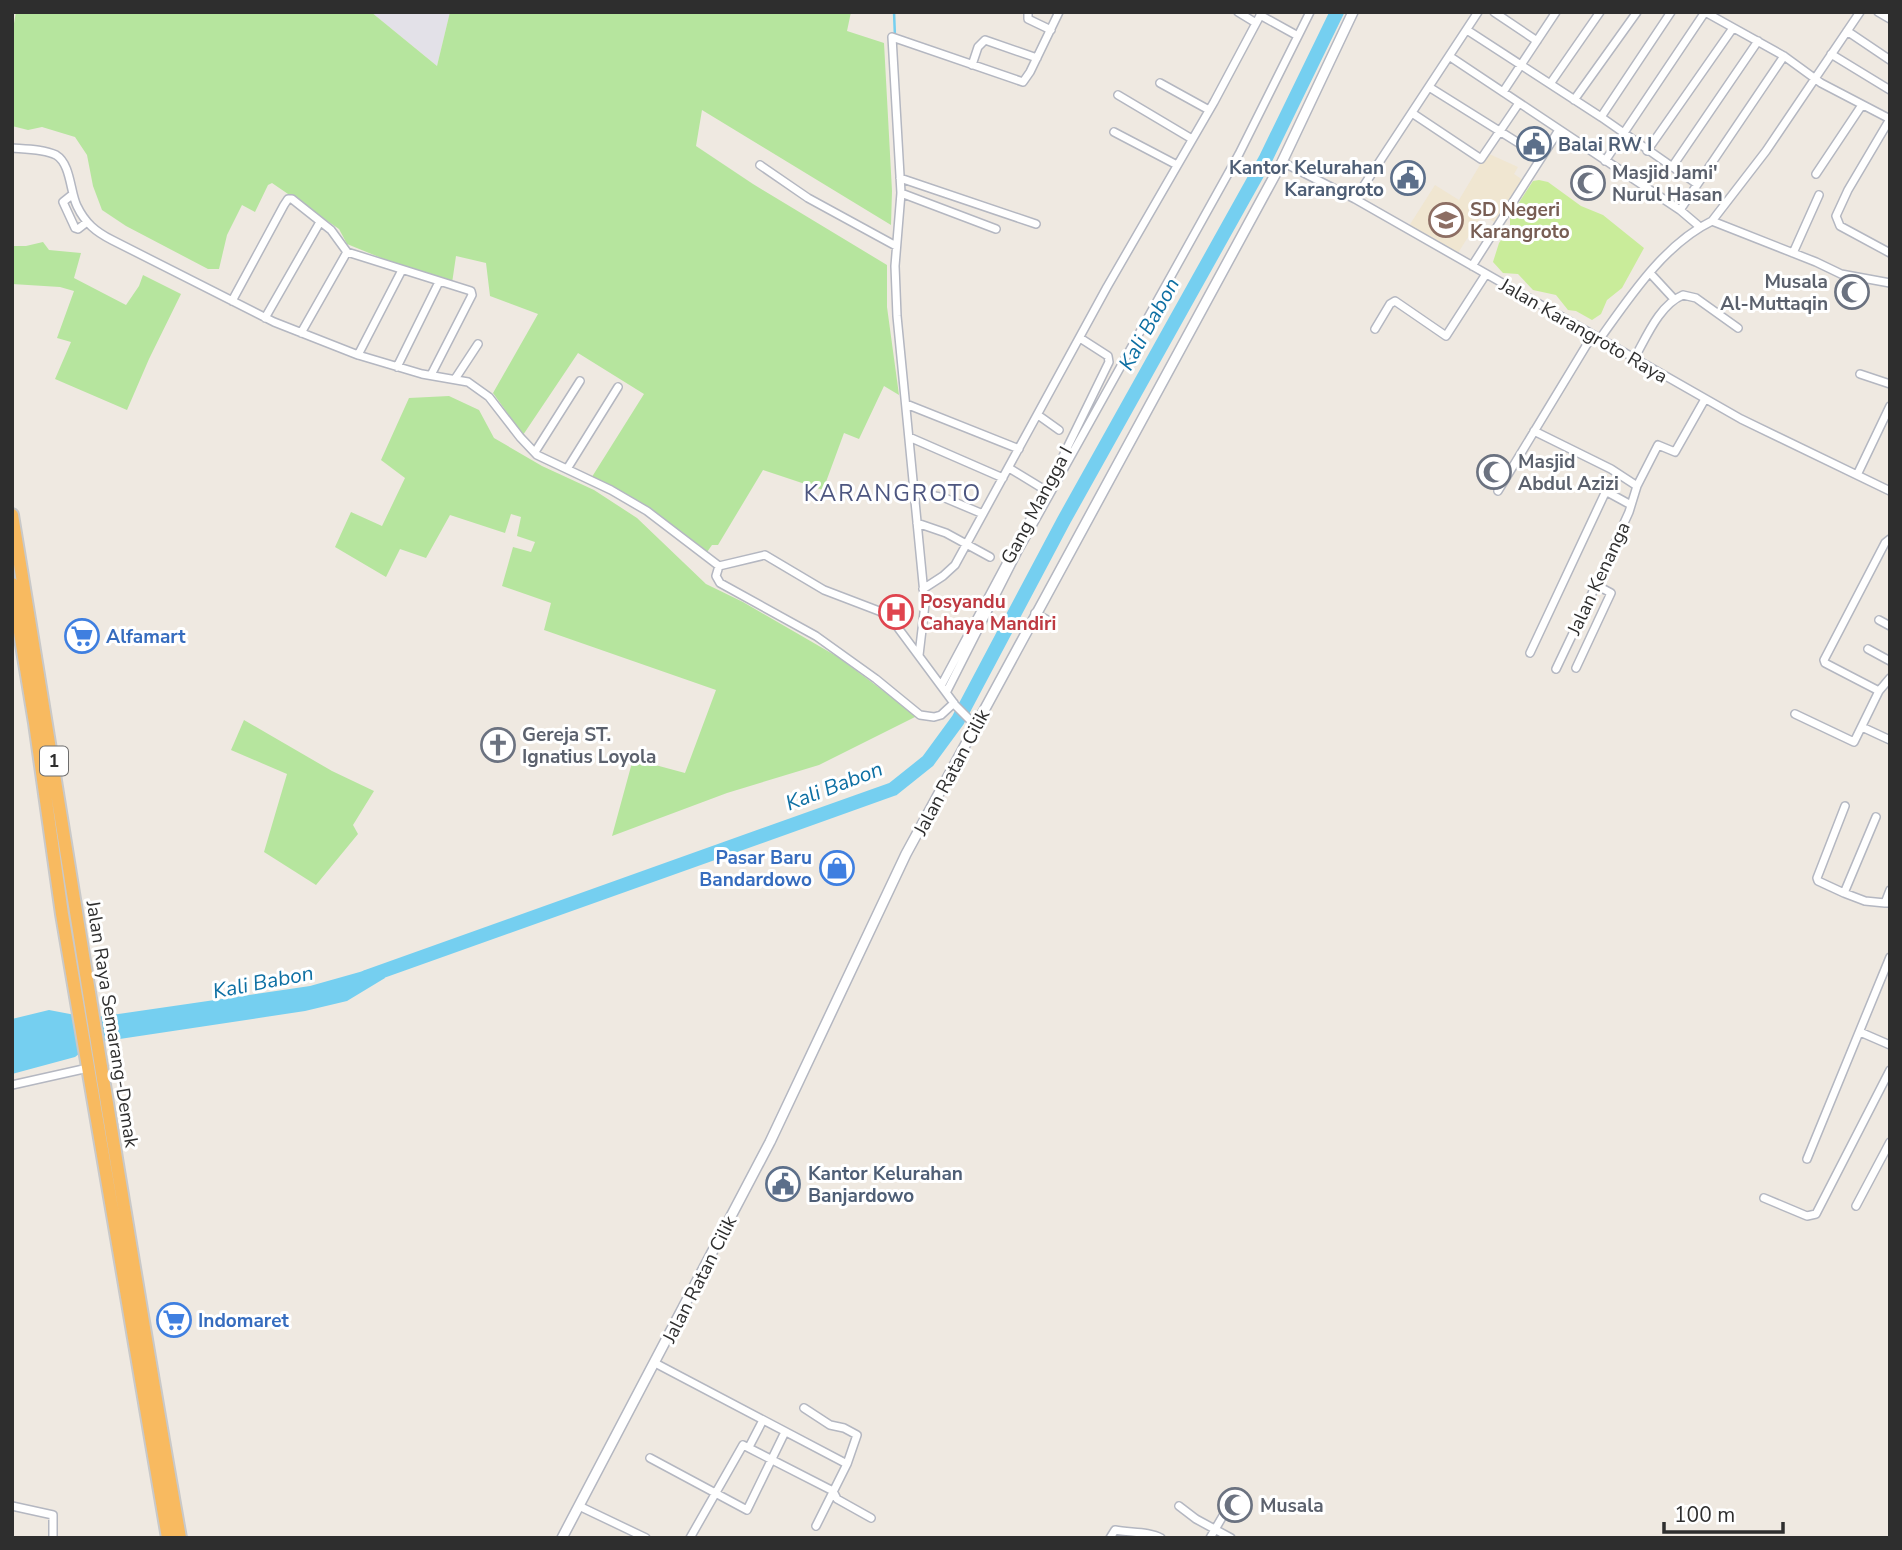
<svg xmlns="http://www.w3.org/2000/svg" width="1902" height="1550" font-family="'Nunito Sans',sans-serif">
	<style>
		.industrial { fill: #e3e1e8 }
		.education { fill: #f0e6d1 }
		.green { fill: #b6e59e }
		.pitch { fill: #c9ec9a }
		.water { fill: #75cff0 }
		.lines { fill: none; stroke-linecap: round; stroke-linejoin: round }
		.stream { stroke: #75cff0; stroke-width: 2.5 }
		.river { stroke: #75cff0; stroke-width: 14 }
		.minor-casing { stroke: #b4b7c1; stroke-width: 10 }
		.tertiary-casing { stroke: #b4b7c1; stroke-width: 12 }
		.trunk-casing { stroke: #c9c9c9; stroke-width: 16 }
		.minor { stroke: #fff; stroke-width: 7 }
		.tertiary { stroke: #fff; stroke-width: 9 }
		.trunk { stroke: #f8ba60; stroke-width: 12 }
		.labels { text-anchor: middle; stroke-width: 6; stroke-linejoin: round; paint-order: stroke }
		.shield { fill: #fff; stroke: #6d6d6d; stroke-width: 2 }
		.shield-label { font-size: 18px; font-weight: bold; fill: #2e2e2e }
		.service-label { font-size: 19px; font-weight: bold; fill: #4e5e75; stroke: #fff; text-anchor: start }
		.worship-label { font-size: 19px; font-weight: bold; fill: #5b616d; stroke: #fff; text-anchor: start }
		.education-label { font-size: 19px; font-weight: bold; fill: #785e54; stroke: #fff; text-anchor: start }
		.street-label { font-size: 19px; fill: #2e2e2e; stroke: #fff }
		.health-label { font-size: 19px; font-weight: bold; fill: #be3a42; stroke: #fff; text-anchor: start }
		.shop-label { font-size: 19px; font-weight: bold; fill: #366cbe; stroke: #fff; text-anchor: start }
		.water-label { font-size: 21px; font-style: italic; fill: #0d6fa3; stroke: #fff }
		.quarter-label { font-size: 23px; letter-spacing: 2px; fill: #4d5680; stroke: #fff }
	</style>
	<rect width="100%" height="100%" fill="#efe9e1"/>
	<!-- industrial -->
	<path class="industrial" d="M371 12H450L437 66 425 56Z"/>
	<!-- education -->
	<path class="education" d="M1487 153 1518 167 1514 174 1523 180 1496 223 1482 215 1456 256 1409 226 1435 185 1459 200Z"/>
	<!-- green -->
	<path class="green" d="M16 12H371L437 66 450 12H851L847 31 884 43 892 191 891 225 702 110 696 146 753 184 887 265V307L899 395 884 386 859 439 844 433 823 490 763 470 718 545H712L705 555 647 511 590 480 644 394 578 353 523 435 493 393 538 314 490 296 486 263 456 256 452 283 423 275 347 244 339 229 272 183 268 185 255 212 242 205 227 235 219 269H208L126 226 102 210 93 186 87 155 75 137 42 127 28 130 12 126V35Z
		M43 242 49 250 81 253 74 278 126 305 139 286 143 275 181 294 149 359 127 410 55 379 71 342 57 338 74 291 60 287 12 284V246H26Z
		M449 396 479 410 494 438 542 466 594 490 637 518 706 584 743 602 838 657 917 716 819 765 727 793 612 836 633 759 685 773 716 690 544 630 551 603 502 586 513 547 531 552 535 542 517 536 521 517 511 514 505 533 450 515 426 558 400 549 386 577 335 547 351 512 382 526 405 478 381 460 409 398Z
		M244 720 332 771 374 791 353 825 358 834 316 885 264 852 287 774 231 750Z"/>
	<!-- pitch -->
	<path class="pitch" d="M1539 180 1548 182 1581 206 1603 215 1644 248 1622 288 1607 300 1601 314 1592 320 1576 311 1568 310 1556 295 1533 290 1518 274 1503 273 1493 262 1499 243 1510 228V216L1533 181Z"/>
	<!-- water -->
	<path class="water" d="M381 966 385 978 347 1001 305 1011 93 1043 75 1057 12 1074V1019L49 1010 91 1018 310 986Z"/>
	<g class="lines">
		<!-- stream -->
		<path class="stream" d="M894 12 895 37"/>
		<!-- river -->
		<path class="river" d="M366 977 893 789 928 761 958 720 1064 520 1265 160 1337 12"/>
		<!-- minor casing -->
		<g class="minor-casing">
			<path id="minor" d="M1028 12V19L1051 30
				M1238 12 1256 23
				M1494 12 1537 41
				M1705 12 1784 56 1821 83 1890 119
				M1878 12 1890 19
				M1260 15 1298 36
				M1467 30 1601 117 1697 184
				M1847 31 1890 60
				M1831 54 1890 90
				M1449 56 1680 210 1700 227
				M972 65 978 47 985 40 1037 58
				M1160 83 1209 110
				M1550 84 1600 12
				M1429 87 1541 157
				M1503 92 1556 12
				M1118 95 1192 139
				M1574 100 1637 12
				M1412 113 1481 159 1519 103
				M1601 117 1671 12
				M1890 119 1848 190 1836 216 1840 226 1890 253
				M1114 132 1177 165
				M12 148C26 149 44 149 56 155 71 164 70 192 77 206 85 223 96 232 112 240L274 322 358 355 422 374 468 382 489 397 520 437 537 455 611 490 647 511 719 566
				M1647 151 1733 28
				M1605 161 1705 12
				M1282 162 1355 199 1741 419 1890 491
				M760 165 808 198 896 246
				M1672 167 1758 41
				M1816 174 1862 105
				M900 178 1036 224
				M901 193 996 229
				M73 194 63 202 75 228 78 229 87 222
				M1355 199 1478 12
				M1680 210 1784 56
				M1712 221 1816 262 1841 274 1890 283
				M1793 253 1819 195
				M1472 266 1559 130
				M1650 273 1674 299
				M232 301 284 205 288 199H292L331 230 347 252 471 291 472 295 431 375
				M265 318 320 222
				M1375 329 1390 304 1395 301 1446 336 1486 274
				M301 333 347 252
				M1599 340C1629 298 1664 244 1712 221L1766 151 1860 12
				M358 355 402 270
				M1634 359C1646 338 1659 305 1683 295L1696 298 1738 328
				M397 367 439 282
				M1860 374 1890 384
				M455 379 478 344
				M906 404 1019 449
				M1038 415 1059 430
				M1534 431 1611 469 1637 486
				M909 437 1003 478
				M535 452 580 381
				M1009 468 1050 493
				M567 469 618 387
				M1857 475 1890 406
				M1047 489 1109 362 1108 356 1080 338
				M1498 491 1592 336
				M914 492 945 498 983 514
				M917 523 946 533 990 557
				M719 566 765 555 824 590 879 611 890 617 956 706 976 726
				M719 566 716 576 720 583 816 636 876 679 920 715 934 717 941 715 954 703
				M923 589 943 576 955 565 1107 287 1214 102 1262 12
				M1035 613 1053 623
				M1879 620 1890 626
				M1868 649 1890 661
				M1530 653 1605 493H1609L1631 505
				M919 655 925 604 897 316 895 266 901 193 892 37 1023 82 1030 72 1059 12
				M1576 668 1611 593 1596 585
				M1556 669 1596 585 1629 512 1637 486 1658 445 1675 452 1705 399
				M942 684 1029 521
				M947 691 1018 551 1239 154 1310 12
				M1879 691 1825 663 1824 660 1885 543 1890 539
				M1795 714 1854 742 1879 691 1890 678
				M1862 727 1890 740
				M1876 817 1844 893 1865 901 1885 903
				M1890 890 1885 903H1890
				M1844 893 1818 881 1817 878 1845 806
				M1860 1032 1890 1045
				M12 1085 88 1068
				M1807 1159 1890 957
				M1764 1198 1807 1216 1816 1214 1890 1070
				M1856 1206 1890 1142
				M655 1363 847 1464 816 1526
				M804 1408 830 1425 844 1428 857 1435 847 1464
				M749 1447 763 1420
				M650 1458 747 1510 785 1432
				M12 1506 53 1515V1538
				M579 1506 646 1538
				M1179 1506 1196 1519 1231 1538
				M690 1538 743 1445 833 1491 837 1499 871 1518
				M1110 1538 1115 1530C1129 1533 1149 1531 1161 1538
				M1210 1538 1224 1514 1223 1508"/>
		</g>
		<!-- tertiary casing -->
		<g class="tertiary-casing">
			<path id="tertiary" d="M562 1538 770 1142 906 854 1282 162 1353 12"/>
		</g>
		<!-- trunk casing -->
		<g class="trunk-casing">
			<path id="trunk" d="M12 515C68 856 120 1198 180 1538
				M12 584 35 723 62 914 168 1538"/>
		</g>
		<!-- minor -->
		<use href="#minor" class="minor"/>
		<!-- tertiary -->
		<use href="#tertiary" class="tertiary"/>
		<!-- trunk -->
		<use href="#trunk" class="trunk"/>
	</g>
	<!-- icons -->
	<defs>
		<g id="civic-ring" transform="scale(1.75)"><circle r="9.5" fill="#fff" stroke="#5c6f8a" stroke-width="1.5"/><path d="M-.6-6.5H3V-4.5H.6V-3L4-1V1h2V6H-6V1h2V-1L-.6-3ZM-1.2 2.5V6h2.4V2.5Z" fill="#5c6f8a"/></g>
		<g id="mosque-ring" transform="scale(1.75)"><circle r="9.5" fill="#fff" stroke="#6b7280" stroke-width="1.5"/><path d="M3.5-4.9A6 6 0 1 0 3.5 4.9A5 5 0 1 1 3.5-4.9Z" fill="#6b7280"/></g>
		<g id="school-ring" transform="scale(1.75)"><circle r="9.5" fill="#fff" stroke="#8d6e63" stroke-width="1.5"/><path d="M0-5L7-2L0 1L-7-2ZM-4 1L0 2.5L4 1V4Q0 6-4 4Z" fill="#8d6e63"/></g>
		<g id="hospital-ring" transform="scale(1.75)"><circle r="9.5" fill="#fff" stroke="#e0444e" stroke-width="1.5"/><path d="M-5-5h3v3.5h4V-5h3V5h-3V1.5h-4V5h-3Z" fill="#e0444e"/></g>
		<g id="supermarket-ring" transform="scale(1.75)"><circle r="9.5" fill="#fff" stroke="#3f7fe0" stroke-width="1.5"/><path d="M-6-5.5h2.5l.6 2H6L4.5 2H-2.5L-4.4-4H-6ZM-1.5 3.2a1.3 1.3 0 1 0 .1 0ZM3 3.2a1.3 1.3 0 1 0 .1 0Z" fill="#3f7fe0"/></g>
		<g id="church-ring" transform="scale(1.75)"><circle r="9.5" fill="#fff" stroke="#6b7280" stroke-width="1.5"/><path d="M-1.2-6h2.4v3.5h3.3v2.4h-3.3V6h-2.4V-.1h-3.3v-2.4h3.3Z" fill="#6b7280"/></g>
		<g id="shop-ring" transform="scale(1.75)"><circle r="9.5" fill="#fff" stroke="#3f7fe0" stroke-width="1.5"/><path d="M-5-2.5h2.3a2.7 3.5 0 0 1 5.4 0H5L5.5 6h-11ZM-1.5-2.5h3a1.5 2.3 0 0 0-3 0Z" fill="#3f7fe0"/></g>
	</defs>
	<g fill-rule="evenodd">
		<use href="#civic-ring" x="1534" y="144"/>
		<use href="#civic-ring" x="1408" y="178"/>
		<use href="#mosque-ring" x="1588" y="183"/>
		<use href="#school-ring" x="1446" y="220"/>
		<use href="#mosque-ring" x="1852" y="292"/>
		<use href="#mosque-ring" x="1494" y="472"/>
		<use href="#hospital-ring" x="896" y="612"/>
		<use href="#supermarket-ring" x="82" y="636"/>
		<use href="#church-ring" x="498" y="745"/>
		<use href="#shop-ring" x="837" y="868"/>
		<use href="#civic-ring" x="783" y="1184"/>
		<use href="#supermarket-ring" x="174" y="1320"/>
		<use href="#mosque-ring" x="1235" y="1505"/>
	</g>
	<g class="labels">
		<!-- shield labels -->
		<rect class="shield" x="40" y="746.5" width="28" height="29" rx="5"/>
		<g class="shield-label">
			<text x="54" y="767">1</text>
		</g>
		<!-- service labels -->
		<g class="service-label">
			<text x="1558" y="151">Balai RW I</text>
			<text x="1384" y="174" text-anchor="end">Kantor Kelurahan<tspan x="1384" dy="22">Karangroto</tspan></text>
			<text x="808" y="1180">Kantor Kelurahan<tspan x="808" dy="22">Banjardowo</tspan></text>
		</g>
		<!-- worship labels -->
		<g class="worship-label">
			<text x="1612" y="179">Masjid Jami'<tspan x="1612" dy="22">Nurul Hasan</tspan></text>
			<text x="1828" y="288" text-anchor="end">Musala<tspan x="1828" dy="22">Al-Muttaqin</tspan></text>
			<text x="1518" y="468">Masjid<tspan x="1518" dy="22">Abdul Azizi</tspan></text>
			<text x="522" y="741">Gereja ST.<tspan x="522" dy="22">Ignatius Loyola</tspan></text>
			<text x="1260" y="1512">Musala</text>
		</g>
		<!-- education labels -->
		<g class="education-label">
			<text x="1470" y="216">SD Negeri<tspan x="1470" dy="22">Karangroto</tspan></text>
		</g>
		<!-- street labels -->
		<g class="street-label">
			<text transform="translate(1584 330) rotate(30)" y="7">Jalan Karangroto Raya</text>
			<text transform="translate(1036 505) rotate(-62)" y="7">Gang Mangga I</text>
			<text transform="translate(1598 578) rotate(-65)" y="7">Jalan Kenanga</text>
			<text transform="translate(951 772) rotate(-62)" y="7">Jalan Ratan Cilik</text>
			<text transform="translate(113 1024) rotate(81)" y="7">Jalan Raya Semarang-Demak</text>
			<text transform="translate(699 1279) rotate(-63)" y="7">Jalan Ratan Cilik</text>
		</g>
		<!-- health labels -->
		<g class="health-label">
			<text x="920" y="608">Posyandu<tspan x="920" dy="22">Cahaya Mandiri</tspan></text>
		</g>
		<!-- shop labels -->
		<g class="shop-label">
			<text x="106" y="643">Alfamart</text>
			<text x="812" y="864" text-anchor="end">Pasar Baru<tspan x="812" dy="22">Bandardowo</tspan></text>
			<text x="198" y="1327">Indomaret</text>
		</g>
		<!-- water labels -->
		<g class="water-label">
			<text transform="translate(1149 324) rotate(-61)" y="7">Kali Babon</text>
			<text transform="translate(834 786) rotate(-21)" y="7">Kali Babon</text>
			<text transform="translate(263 982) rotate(-11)" y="7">Kali Babon</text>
		</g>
		<!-- quarter labels -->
		<g class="quarter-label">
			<text x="893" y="501">KARANGROTO</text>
		</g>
	</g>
	<!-- border -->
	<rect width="1902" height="1550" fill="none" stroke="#2e2e2e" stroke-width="28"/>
	<!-- scale -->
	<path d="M1664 1522v10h119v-10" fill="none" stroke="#2e2e2e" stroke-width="3.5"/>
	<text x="1674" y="1522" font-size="21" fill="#2e2e2e" stroke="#ffffff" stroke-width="5" paint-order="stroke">100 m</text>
</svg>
